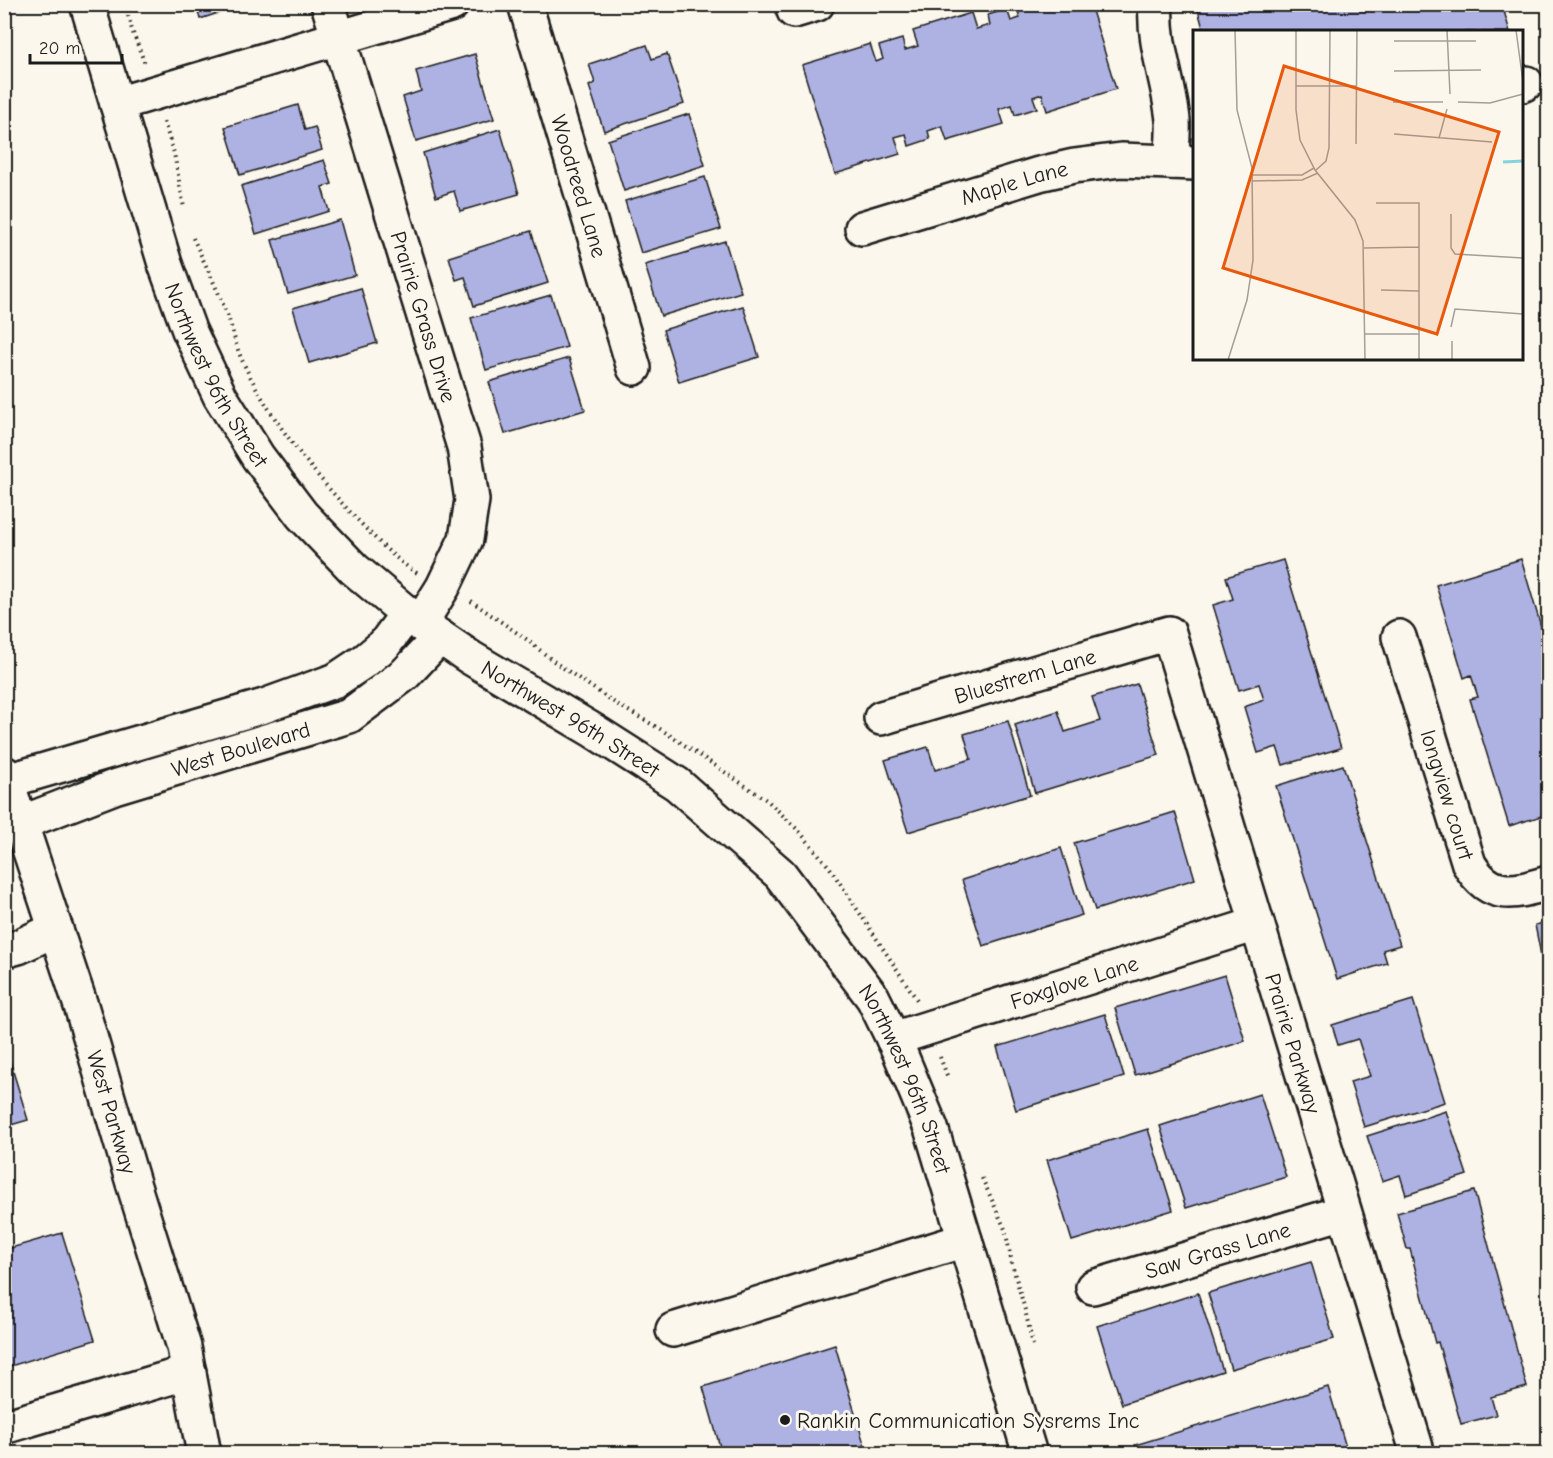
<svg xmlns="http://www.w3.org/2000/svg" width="1553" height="1458" font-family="'Comic Neue',sans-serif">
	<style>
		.building { fill: #aeb2e3; stroke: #1c1c1c; stroke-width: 1.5 }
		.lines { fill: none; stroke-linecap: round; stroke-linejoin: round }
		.minor-casing { stroke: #1c1c1c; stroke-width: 38 }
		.path { stroke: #1c1c1c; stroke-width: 4; stroke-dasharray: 1.5 4.5; stroke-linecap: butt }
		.minor { stroke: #fbf7ec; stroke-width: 33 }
		.poi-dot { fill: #1c1c1c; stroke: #fbf7ec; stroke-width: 2 }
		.labels { text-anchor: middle; stroke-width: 6; stroke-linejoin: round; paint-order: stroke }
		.street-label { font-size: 22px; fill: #1c1c1c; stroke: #fbf7ec }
		.poi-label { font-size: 22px; fill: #1c1c1c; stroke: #fbf7ec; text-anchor: start }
		.inset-river { fill: none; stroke: #83d4dd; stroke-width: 3 }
		.inset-road { fill: none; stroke: #a29f99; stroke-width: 1.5 }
		.view { fill: #e8590c; fill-opacity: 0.15; stroke: #e8590c; stroke-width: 3 }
		.inset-edge { fill: none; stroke: #1c1c1c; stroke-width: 3 }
	</style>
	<rect width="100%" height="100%" fill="#fbf7ec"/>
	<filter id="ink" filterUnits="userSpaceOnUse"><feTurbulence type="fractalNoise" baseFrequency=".0167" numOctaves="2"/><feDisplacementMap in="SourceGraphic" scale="12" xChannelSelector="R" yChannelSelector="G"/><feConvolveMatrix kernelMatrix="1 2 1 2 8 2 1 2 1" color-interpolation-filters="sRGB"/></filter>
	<g filter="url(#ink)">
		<!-- building -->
		<path class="building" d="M196 4H246L200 19Z
			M1016 4H1090L1116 89 1047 111 1042 94 1033 97 1037 108 1015 115 1012 105 999 109 1004 124 947 141 942 126 928 131 930 139 909 146 906 134 895 137 900 154 835 174 802 65 870 44 876 62 883 59 879 46 902 39 905 50 918 46 913 31 971 13 976 29 990 25 988 15 1007 9 1011 21 1020 18Z
			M1215 4H1502L1510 32H1204L1198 10Z
			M647 45 652 59 667 54 684 104 604 131 589 86 595 83 589 64Z
			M475 54 494 119 416 141 403 97 421 91 416 71Z
			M298 105 305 130 315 127 322 150 240 175 225 127Z
			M689 114 705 165 624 191 608 140Z
			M500 129 519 194 460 211 454 191 436 197 423 153Z
			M324 160 332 184 322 187 329 211 256 234 241 186Z
			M705 177 721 229 641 253 625 201Z
			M340 220 355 275 288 294 272 240Z
			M531 231 548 283 474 306 465 277 456 280 449 257Z
			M725 241 741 292 661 316 645 265Z
			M361 288 377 343 309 363 293 308Z
			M551 295 567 347 486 370 471 318Z
			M743 306 759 357 679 382 663 330Z
			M569 358 585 410 505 434 489 382Z
			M1521 559 1548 650V814L1509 826 1470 699 1478 697 1471 675 1464 678 1436 585Z
			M1283 560 1341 748 1283 765 1277 747 1258 753 1244 707 1264 700 1259 684 1239 690 1213 605 1233 599 1226 577Z
			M1137 684 1159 755 1035 793 1015 725 1058 711 1065 732 1100 721 1092 697Z
			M1008 721 1030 795 908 832 885 760 928 747 935 770 971 759 964 734Z
			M1343 765 1400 945 1383 950 1387 963 1337 979 1276 786Z
			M1175 812 1195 879 1095 910 1074 843Z
			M1061 848 1082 915 983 946 962 880Z
			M1548 922V990L1535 925Z
			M1225 975 1245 1041 1135 1075 1115 1008Z
			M1413 1000 1445 1102 1364 1127 1350 1082 1370 1076 1358 1039 1338 1045 1332 1025Z
			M1105 1014 1124 1077 1016 1110 997 1047Z
			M4 1042 28 1120 4 1127Z
			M1260 1094 1286 1177 1186 1208 1160 1126Z
			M1446 1111 1467 1175 1406 1195 1400 1175 1382 1181 1367 1136Z
			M1148 1129 1173 1210 1072 1241 1047 1160Z
			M1474 1191 1527 1387 1491 1397 1496 1415 1461 1424 1438 1342 1435 1343 1410 1249H1407L1397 1213Z
			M62 1233 95 1340 4 1368V1250Z
			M1311 1262 1334 1339 1231 1369 1208 1293Z
			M1198 1293 1223 1371 1122 1404 1097 1326Z
			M835 1345 867 1454H722L703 1387Z
			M1328 1387 1348 1454H1138L1135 1445Z"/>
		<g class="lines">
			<!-- minor casing -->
			<g class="minor-casing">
				<g id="minor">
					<path id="s1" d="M87 4 165 264 189 330 220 396 258 457 302 515 354 569 415 620 471 658 594 731 677 784 780 874 873 998 900 1053 931 1128 1030 1454"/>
					<path id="s2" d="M328 4 464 447 472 500 466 539 443 587 420 624"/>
					<path id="s3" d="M525 4 634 368"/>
					<path d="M1156 4C1153 44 1169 81 1173 120 1174 133 1172 148 1171 162"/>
					<path d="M794 11 817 4"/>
					<path d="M1522 85 1526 83"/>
					<path d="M117 104 452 4"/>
					<path id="s4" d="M862 228 1039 174 1074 166 1121 160 1194 163"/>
					<path id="s5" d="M1399 637 1469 864C1490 900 1514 893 1548 883"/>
					<path id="s6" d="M881 718 1169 633 1418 1454"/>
					<path id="s7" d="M4 773 82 1009 133 1183 184 1347 204 1454"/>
					<path d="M7 781 264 706 336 680 366 660 384 645 407 614"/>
					<path id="s8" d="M21 823 114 787 349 716 405 674 440 637"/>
					<path d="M4 951 18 947 56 929"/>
					<path id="s9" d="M893 1039 1257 924"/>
					<path id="s10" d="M1093 1287 1344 1212"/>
					<path d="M673 1330 965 1240"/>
					<path d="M4 1427 189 1372"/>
				</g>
			</g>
			<!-- path -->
			<path class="path" d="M125 4 132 30 145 64
				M164 122 174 153 184 208
				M193 238C205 264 218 290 228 317 233 331 236 347 242 360 269 418 310 469 353 515 371 534 395 560 417 573
				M471 601 526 639 556 663 618 705 662 730 768 801 799 831 830 868 917 1000
				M940 1057 948 1078
				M982 1178 1005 1229 1012 1264 1025 1310 1033 1345"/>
			<!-- minor -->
			<use href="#minor" class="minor"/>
		</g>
	</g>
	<!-- markers -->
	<circle class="poi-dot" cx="785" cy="1420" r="6"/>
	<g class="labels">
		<!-- street labels -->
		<g class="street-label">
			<text dy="8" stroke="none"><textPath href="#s4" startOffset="159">Maple Lane</textPath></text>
			<text dy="8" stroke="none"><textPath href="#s3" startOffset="190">Woodreed Lane</textPath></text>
			<text dy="8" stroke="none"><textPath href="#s2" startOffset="327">Prairie Grass Drive</textPath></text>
			<text dy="8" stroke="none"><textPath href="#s1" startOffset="394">Northwest 96th Street</textPath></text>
			<text dy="8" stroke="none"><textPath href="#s6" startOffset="150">Bluestrem Lane</textPath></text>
			<text dy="8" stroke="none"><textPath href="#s1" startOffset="898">Northwest 96th Street</textPath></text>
			<text dy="8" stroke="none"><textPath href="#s8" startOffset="232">West Boulevard</textPath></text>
			<text dy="8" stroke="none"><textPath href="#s5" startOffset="165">longview court</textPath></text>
			<text dy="8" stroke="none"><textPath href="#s9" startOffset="190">Foxglove Lane</textPath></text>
			<text dy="8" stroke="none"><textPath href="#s6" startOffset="729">Prairie Parkway</textPath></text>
			<text dy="8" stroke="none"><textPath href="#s1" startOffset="1402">Northwest 96th Street</textPath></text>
			<text dy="8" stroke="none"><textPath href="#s7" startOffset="356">West Parkway</textPath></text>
			<text dy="8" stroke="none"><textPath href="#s10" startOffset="130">Saw Grass Lane</textPath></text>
		</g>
		<!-- poi labels -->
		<g class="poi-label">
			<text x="797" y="1428">Rankin Communication Sysrems Inc</text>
		</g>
	</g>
	<!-- overview -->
	<g transform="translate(1193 30)">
		<rect width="330" height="330" fill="#fbf7ec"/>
		<path class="inset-river" d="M310 132 330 131"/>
		<path class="inset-road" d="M103 0V80L107 110 122 140 162 190 170 211 172 330M254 0 257 64M323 0 330 52M201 11H283M201 41 288 40M103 56H164M200 72H250M265 72 297 73 330 64M201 104 299 112M246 108 254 79M163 114 164 0M123 140 133 131 136 118 137 0M59 145H109L121 138M59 151 109 150 125 143M183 173H226V330M258 184V218L262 224 330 228M171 218 226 217M188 260 226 261M258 297 262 279 330 284M172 304H226M35 330 54 270 60 230 59 138 44 80 42 0M259 330V311"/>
		<path class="view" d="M91 36 306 102 244 304 30 238Z"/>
		<rect width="330" height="330" class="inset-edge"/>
	</g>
	<!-- margin -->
	<rect width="1553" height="1458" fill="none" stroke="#fbf7ec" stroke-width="24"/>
	<rect x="12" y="12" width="1529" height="1434" fill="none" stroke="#1c1c1c" stroke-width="2" filter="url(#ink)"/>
	<!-- scale -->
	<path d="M30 54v9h92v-9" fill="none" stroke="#1c1c1c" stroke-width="3"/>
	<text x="39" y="54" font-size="18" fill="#1c1c1c" stroke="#fbf7ec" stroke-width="4.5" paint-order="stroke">20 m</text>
</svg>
